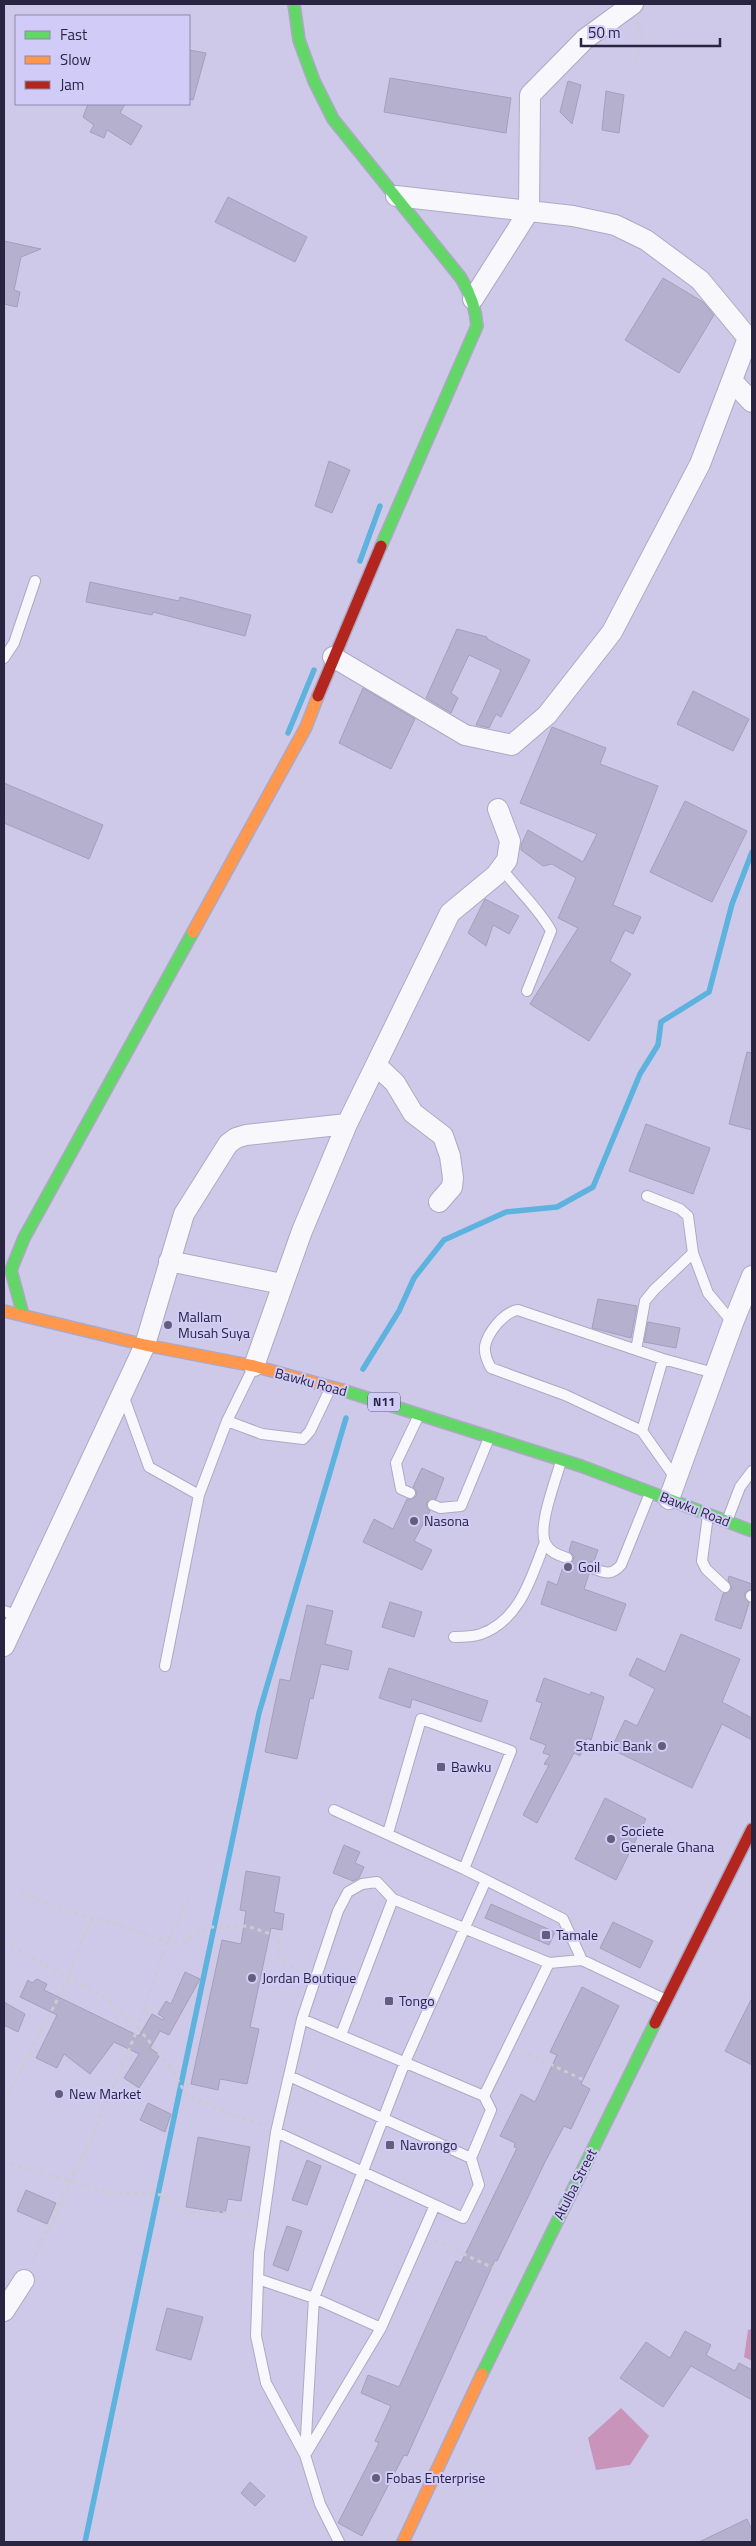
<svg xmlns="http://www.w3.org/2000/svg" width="756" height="2546" font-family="'Titillium Web',sans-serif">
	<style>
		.forest { fill: #c894ba }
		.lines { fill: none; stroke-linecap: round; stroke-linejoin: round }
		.stream { stroke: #5eb2de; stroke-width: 5.5 }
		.building { fill: #b6b0cf; stroke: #a49fba }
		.lane-casing { stroke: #ada9c4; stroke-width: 12 }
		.street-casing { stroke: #ada9c4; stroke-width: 22 }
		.fast-casing { stroke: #ada9c4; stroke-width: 14 }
		.slow-casing { stroke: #ada9c4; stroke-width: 14 }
		.jam-casing { stroke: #ada9c4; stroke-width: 14 }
		.path { stroke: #cccbd4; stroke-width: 3; stroke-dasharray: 4 4; stroke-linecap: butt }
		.lane { stroke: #f8f7fc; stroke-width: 10 }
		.street { stroke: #f8f7fc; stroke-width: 20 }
		.fast { stroke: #63d668; stroke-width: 11 }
		.slow { stroke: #ff974d; stroke-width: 11 }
		.jam { stroke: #b3261e; stroke-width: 11 }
		.poi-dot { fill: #635e7b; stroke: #d1cbf8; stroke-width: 2 }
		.labels { text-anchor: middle; stroke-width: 4; stroke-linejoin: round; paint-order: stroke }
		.shield { fill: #d1cbf8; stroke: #5b5677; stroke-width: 1 }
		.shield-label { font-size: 12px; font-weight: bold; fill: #292440 }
		.poi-label { font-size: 14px; fill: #292440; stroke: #d1cbf8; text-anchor: start }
		.street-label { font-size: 14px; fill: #292440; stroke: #d1cbf8 }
	</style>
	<rect width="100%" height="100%" fill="#cec9e9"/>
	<!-- forest -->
	<path class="forest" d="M752 2329V2361L744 2357 748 2330Z
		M621 2408 649 2436 630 2465 596 2470 588 2438Z"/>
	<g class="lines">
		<!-- stream -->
		<path class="stream" d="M360 561 380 506
			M288 733 314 670
			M363 1369 399 1311 414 1278 444 1240 506 1212 557 1207 593 1187 640 1074 658 1045 661 1022 709 992 732 904 752 852
			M85 2542 259 1713 346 1418"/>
	</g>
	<!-- building -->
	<path class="building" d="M189 50 206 53 193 100 189 99Z
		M390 78 511 98 506 133 384 112Z
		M568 81 581 85 572 124 560 112Z
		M606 91 624 95 619 133 602 130Z
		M88 104H125L120 113 142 126 131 145 107 130 104 138 90 132 94 125 83 117Z
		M228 197 307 237 295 262 215 222Z
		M4 241 41 249 21 257 14 290 20 292 17 307 4 304Z
		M663 278 703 302 714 315 679 373 625 340Z
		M329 461 350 470 332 513 315 506Z
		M90 582 179 601 180 597 251 615 245 636 153 612 152 615 86 602Z
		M457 629 487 637V639L530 660 501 717 496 714 489 728 476 725 501 670 469 655 451 693 458 698 451 713 426 698Z
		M363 688 415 719 391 769 339 743Z
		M693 691 749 719 733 751 677 724Z
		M552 727 606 748 600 764 658 786 613 905 641 917 633 934 625 930 610 961 631 974 589 1041 530 1004 578 928 558 918 576 878 552 864 543 866 521 850V845L528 830 583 862 597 834 520 803Z
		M4 783 103 825 89 859 4 823Z
		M685 801 747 831 712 902 650 872Z
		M485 899 519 916 509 934 493 925 486 946 468 933Z
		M747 1052 752 1053V1130L729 1124Z
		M646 1124 710 1148 693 1194 629 1171Z
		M598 1299 637 1306 631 1338 592 1328Z
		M648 1322 680 1328 676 1348 644 1342Z
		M422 1468 444 1478 436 1499 427 1502 426 1506 430 1511 414 1541 432 1550 422 1570 363 1542 374 1519 393 1529 407 1499 411 1500 416 1496 417 1492 413 1487Z
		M572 1541 598 1550 594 1561 588 1562 585 1566 589 1574 584 1589 626 1604 616 1631 541 1604 548 1581 557 1585 564 1564 569 1565 573 1561 574 1556 569 1551Z
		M729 1576 752 1584V1589L747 1591 744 1595 749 1603 741 1629 715 1620 723 1594 732 1589 728 1580Z
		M390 1602 422 1612 414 1637 382 1627Z
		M307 1605 333 1611 325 1644 352 1651 348 1670 321 1664 313 1699 310 1698 297 1759 265 1752 280 1679 290 1681Z
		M681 1634 740 1659 722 1702 752 1718V1740L722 1724 692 1788 611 1749 625 1720 637 1726 655 1689 629 1675 637 1658 665 1672Z
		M389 1668 488 1701 481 1722 412 1699 410 1708 379 1698Z
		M544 1678 590 1695 591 1692 604 1697 591 1740 587 1738 580 1756 574 1753 537 1823 523 1815 549 1765 544 1764 550 1755 543 1753 546 1745 530 1739 542 1703 536 1701Z
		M605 1798 646 1819 616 1880 575 1859Z
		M344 1845 360 1852 355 1863 364 1867 359 1878 353 1881 333 1873Z
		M246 1871 280 1877 274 1912 284 1914 282 1930 271 1928 250 2027 259 2029 247 2084 220 2079 218 2090 191 2084 222 1940 241 1944 246 1911 240 1910Z
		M491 1904 555 1932 549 1945 485 1918Z
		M613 1922 653 1941 640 1968 600 1948Z
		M185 1972 200 1979 169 2035 160 2031 150 2048 160 2055 139 2088 124 2078 139 2054 114 2042 90 2074 64 2054 57 2068 36 2058 57 2015 20 1997 28 1980 32 1983 37 1979 47 1984 44 1990 139 2036 152 2014 163 2020 164 2018 158 2014 166 2001 171 2004Z
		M582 1987 619 2006 581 2084 590 2089 571 2129 564 2126 545 2162 497 2261 495 2260 407 2456 404 2455 362 2536 338 2523 379 2443 375 2441 391 2406 361 2393 368 2375 399 2387 456 2261 461 2263 517 2148 514 2147 515 2143 500 2136 521 2094 535 2102 557 2055 550 2052Z
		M752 1998V2065L725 2051Z
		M4 2002 25 2014 18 2032 4 2025Z
		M148 2103 171 2114 165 2132 140 2120Z
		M198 2137 250 2147 241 2201 228 2199 225 2213 186 2207Z
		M307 2160 321 2166 307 2205 292 2200Z
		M26 2190 56 2203 47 2224 17 2211Z
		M287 2226 302 2231 288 2271 273 2265Z
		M167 2308 203 2317 191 2360 156 2350Z
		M685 2331 711 2345 706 2355 735 2371 739 2363 752 2370V2400L691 2366 663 2407 620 2378 646 2342 670 2358Z
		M250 2482 265 2496 255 2506 241 2493Z
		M747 2519 752 2530V2542H699Z"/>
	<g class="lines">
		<!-- lane casing -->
		<g class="lane-casing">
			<path id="lane" d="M4 658 14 643 35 581
				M502 869C517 889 541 911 551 931L527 991
				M647 1196 680 1209 688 1216 693 1253 708 1293 733 1323
				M636 1350 645 1301 654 1290 693 1253
				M123 1395 149 1467 199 1495
				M227 1421 262 1434 303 1439 310 1431 331 1387
				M642 1431 663 1359
				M561 1461C556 1480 538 1525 545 1542 549 1552 558 1555 567 1558
				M676 1479 642 1431 565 1395 491 1368C487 1361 484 1354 485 1346 488 1332 504 1312 518 1310L663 1359 714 1373
				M410 1493 401 1489 396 1463 419 1415
				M433 1505 440 1508 461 1506 489 1438
				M708 1515 702 1561 706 1569 725 1587
				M727 1521 740 1487 752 1471
				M592 1568C605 1573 611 1576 621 1565L650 1493
				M751 1596 752 1597
				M4 1611 19 1616
				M454 1637C462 1637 472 1637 481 1634 520 1620 531 1578 545 1542
				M165 1666 199 1495 227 1421 254 1366
				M334 1810 464 1869 563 1919 582 1960
				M388 1833 421 1719 511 1751 464 1869
				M341 2035 393 1899
				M289 2076 471 2158 491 2110 484 2096 302 2019
				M484 2096 549 1963
				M276 2132 463 2218 479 2185 471 2158
				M258 2279 314 2298 381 2328
				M307 2452 381 2328 435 2205
				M305 2454 314 2298 405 2062 486 1880
				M339 2542 320 2504 305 2455 266 2383 256 2336 259 2253 276 2132 302 2019 338 1911 348 1892 362 1884 377 1882 393 1899 549 1963 582 1960 666 2000"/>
		</g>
		<!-- street casing -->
		<g class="street-casing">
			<path id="street" d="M396 196 573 216 615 225 646 240 700 280 748 338 752 340
				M473 299 529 211 530 95 585 39 633 4
				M733 382 752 402
				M333 657 465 735 512 745 547 715 612 632 700 464 748 338
				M376 1065 395 1083 413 1113 443 1136 450 1156 453 1178 452 1187 439 1202
				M169 1261 282 1284
				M254 1366 302 1231 347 1124 450 913 496 875 507 860 510 841 498 809
				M669 1499 733 1323 752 1276
				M4 1646 145 1345 184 1214 228 1144 236 1138 246 1135 347 1124
				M4 2311 24 2280"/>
		</g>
		<!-- fast casing -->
		<g class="fast-casing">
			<path id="fast" d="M294 4 299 40 314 81 333 119 461 278C470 293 476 308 477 326L381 546
				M23 1315 11 1270 24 1238 193 932
				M342 1390 581 1466 752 1531
				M482 2374 655 2023"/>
		</g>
		<!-- slow casing -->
		<g class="slow-casing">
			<path id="slow" d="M193 932 306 727 318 696
				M4 1311 145 1345 254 1366 342 1390
				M403 2542 482 2374"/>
		</g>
		<!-- jam casing -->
		<g class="jam-casing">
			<path id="jam" d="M318 696 381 546
				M655 2023 752 1829"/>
		</g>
		<!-- path -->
		<path class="path" d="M634 73 641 35 639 21
			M22 1893 65 1911 117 1924 167 1942 184 1941 211 1927 247 1926 277 1936 280 1960 304 1974
			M4 1942 104 1997 138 2028 171 2068 187 2096 264 2126
			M521 2050 598 2087
			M4 2103 69 1977 77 1951 94 1916
			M4 2158 12 2164 106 2192 165 2195 185 2213H252
			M434 2240 508 2275
			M32 2263 93 2134 138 2028 167 1942 189 1898"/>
		<!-- lane -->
		<use href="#lane" class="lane"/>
		<!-- street -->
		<use href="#street" class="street"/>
		<!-- fast -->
		<use href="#fast" class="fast"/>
		<!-- slow -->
		<use href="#slow" class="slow"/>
		<!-- jam -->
		<use href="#jam" class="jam"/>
	</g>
	<!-- markers -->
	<g class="poi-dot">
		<circle cx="168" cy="1325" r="5"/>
		<circle cx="414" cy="1521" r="5"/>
		<circle cx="568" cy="1567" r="5"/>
		<circle cx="662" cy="1746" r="5"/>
		<rect x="436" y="1762" width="10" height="10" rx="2.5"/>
		<circle cx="611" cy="1839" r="5"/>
		<rect x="541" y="1930" width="10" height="10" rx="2.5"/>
		<circle cx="252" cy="1978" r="5"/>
		<rect x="384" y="1996" width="10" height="10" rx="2.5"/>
		<circle cx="59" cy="2094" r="5"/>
		<rect x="385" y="2140" width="10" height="10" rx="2.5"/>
		<circle cx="376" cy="2478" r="5"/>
	</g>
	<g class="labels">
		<!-- shield labels -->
		<rect class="shield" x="368" y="1392.5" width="32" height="19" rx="4"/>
		<g class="shield-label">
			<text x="384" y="1406">N11</text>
		</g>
		<!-- poi labels -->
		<g class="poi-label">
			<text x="178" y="1322">Mallam<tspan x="178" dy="16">Musah Suya</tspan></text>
			<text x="424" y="1526">Nasona</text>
			<text x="578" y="1572">Goil</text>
			<text x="652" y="1751" text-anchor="end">Stanbic Bank</text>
			<text x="451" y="1772">Bawku</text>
			<text x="621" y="1836">Societe<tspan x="621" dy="16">Generale Ghana</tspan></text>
			<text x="556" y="1940">Tamale</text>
			<text x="262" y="1983">Jordan Boutique</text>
			<text x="399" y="2006">Tongo</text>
			<text x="69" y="2099">New Market</text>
			<text x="400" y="2150">Navrongo</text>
			<text x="386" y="2483">Fobas Enterprise</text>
		</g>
		<!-- street labels -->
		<g class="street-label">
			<text transform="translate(311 1382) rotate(15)" y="5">Bawku Road</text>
			<text transform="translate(695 1509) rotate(21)" y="5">Bawku Road</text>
			<text transform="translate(575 2184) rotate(-63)" y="5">Atulba Street</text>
		</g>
	</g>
	<!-- border -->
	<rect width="756" height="2546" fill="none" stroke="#292440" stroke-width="10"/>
	<!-- legend -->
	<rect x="15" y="15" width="175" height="90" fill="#d1cbf8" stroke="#8e88ae"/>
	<rect x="25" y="31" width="25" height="8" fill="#63d668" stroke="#8e88ae"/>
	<text x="60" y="40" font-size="15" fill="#292440">Fast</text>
	<rect x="25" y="56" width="25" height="8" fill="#ff974d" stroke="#8e88ae"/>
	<text x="60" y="65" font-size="15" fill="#292440">Slow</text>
	<rect x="25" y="81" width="25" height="8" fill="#b3261e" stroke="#8e88ae"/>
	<text x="60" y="90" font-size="15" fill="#292440">Jam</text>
	<!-- scale -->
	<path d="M581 38v8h139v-8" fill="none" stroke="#292440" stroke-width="2.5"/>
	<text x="588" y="38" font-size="15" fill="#292440" stroke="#d1cbf8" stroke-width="4" paint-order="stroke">50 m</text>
</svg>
